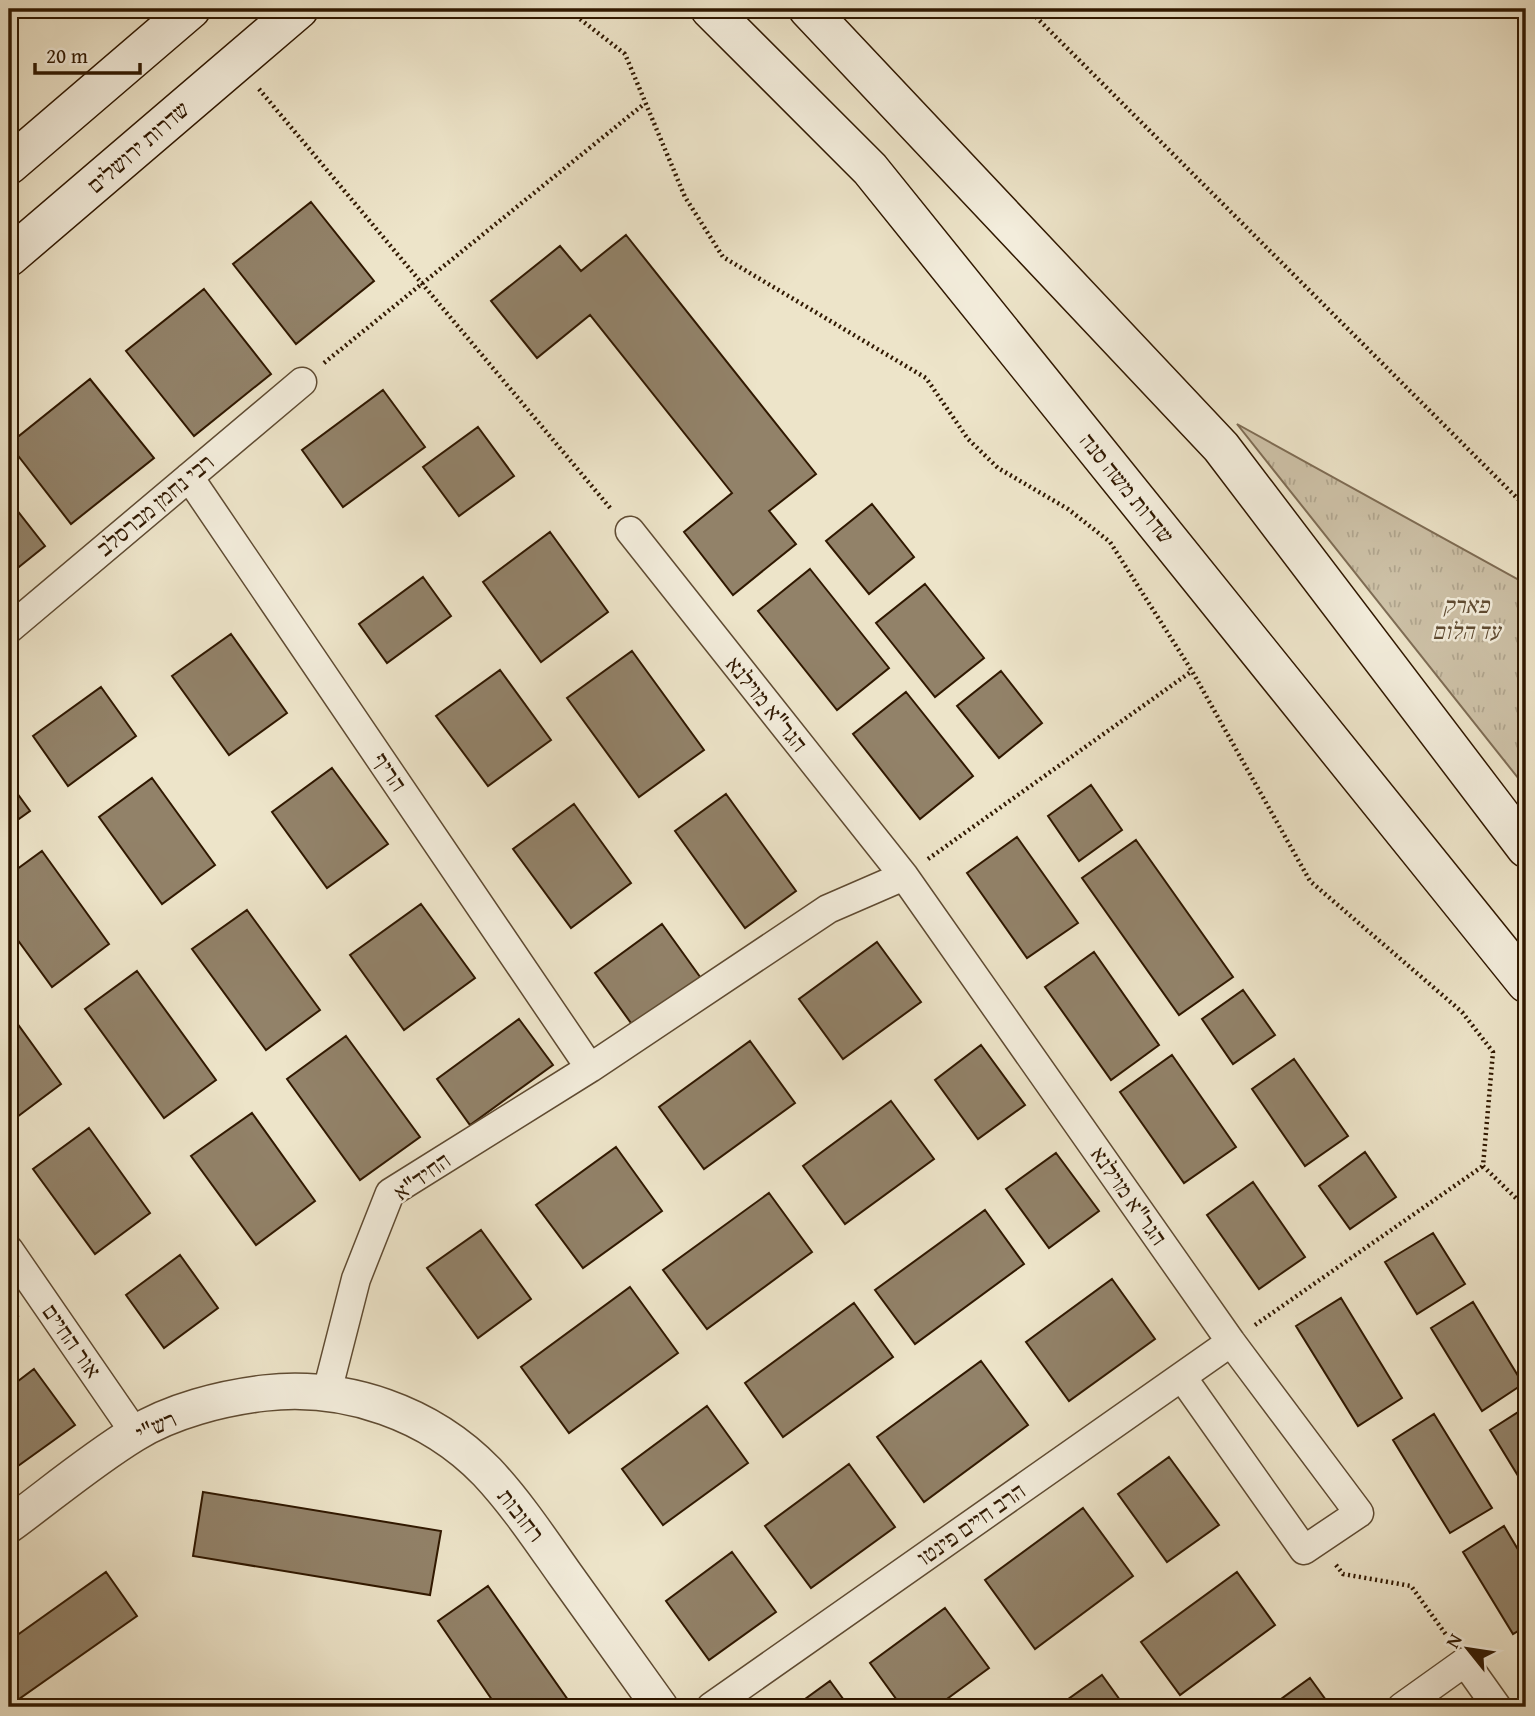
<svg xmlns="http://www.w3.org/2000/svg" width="1535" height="1716" font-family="'Gentium Book Plus','Frank Ruhl Libre',serif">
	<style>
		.park { fill: url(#park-tufts); stroke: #7e6c54; stroke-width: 2 }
		.building { fill: #928269; stroke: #301800; stroke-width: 2 }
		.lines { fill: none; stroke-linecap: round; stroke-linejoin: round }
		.minor-casing { stroke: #5f4b32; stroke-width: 31 }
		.tertiary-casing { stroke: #5f4b32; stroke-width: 38 }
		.secondary-casing { stroke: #301800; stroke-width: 41 }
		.path { stroke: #301800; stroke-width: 4.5; stroke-dasharray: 2 3.5; stroke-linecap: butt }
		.minor { stroke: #f3eddc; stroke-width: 28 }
		.tertiary { stroke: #f3eddc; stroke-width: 35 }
		.secondary { stroke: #f3eddc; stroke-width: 38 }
		.labels { text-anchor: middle; stroke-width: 5; stroke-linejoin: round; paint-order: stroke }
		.street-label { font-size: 23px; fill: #301800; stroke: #f3eddc }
		.park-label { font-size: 23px; font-style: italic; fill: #5f4b32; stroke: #f3eddc }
	</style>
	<defs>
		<pattern id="park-tufts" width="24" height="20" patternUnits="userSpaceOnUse" patternTransform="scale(1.75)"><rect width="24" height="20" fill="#cdc1a7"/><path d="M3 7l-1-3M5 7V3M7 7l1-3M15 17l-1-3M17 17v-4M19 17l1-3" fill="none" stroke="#b0a58e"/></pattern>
	</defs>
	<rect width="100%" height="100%" fill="#ede4c9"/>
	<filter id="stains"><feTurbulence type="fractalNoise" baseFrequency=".00286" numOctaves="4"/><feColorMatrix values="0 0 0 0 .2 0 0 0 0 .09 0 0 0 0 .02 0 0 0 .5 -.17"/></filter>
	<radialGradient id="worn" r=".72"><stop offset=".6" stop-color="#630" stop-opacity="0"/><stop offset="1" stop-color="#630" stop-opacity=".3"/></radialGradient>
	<!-- park -->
	<path class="park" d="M1237 424 1526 584V788Z"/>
	<!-- building -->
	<path class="building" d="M311 202 374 281 296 344 233 264Z
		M626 235 816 474 769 511 796 544 733 595 684 532 732 493 590 315 537 358 491 301 560 246 581 271Z
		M204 289 271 374 194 436 126 351Z
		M90 379 154 458 71 524 9 444Z
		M383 390 425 447 343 507 302 450Z
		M478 427 514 476 459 516 423 467Z
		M9 500 45 546 9 575Z
		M872 504 914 557 869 594 826 541Z
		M550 532 608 612 541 662 483 582Z
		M810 569 889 668 837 710 758 611Z
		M423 577 451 616 387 663 359 624Z
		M925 584 984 658 935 697 876 623Z
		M231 634 287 713 229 755 172 676Z
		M632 651 704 750 639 797 567 698Z
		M500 670 551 740 488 786 436 716Z
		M1001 671 1042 723 999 758 957 706Z
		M101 687 136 736 68 786 33 736Z
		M906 692 973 776 920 819 853 734Z
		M332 768 388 844 327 888 272 812Z
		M152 778 215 865 162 904 99 817Z
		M9 782 30 811 9 826Z
		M1091 785 1122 830 1079 861 1048 816Z
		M726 794 796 891 745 928 675 831Z
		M574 804 631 883 571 928 513 849Z
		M1017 837 1078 923 1027 958 967 873Z
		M1136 840 1233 977 1179 1015 1082 878Z
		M42 851 109 944 52 987 9 928V875Z
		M421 904 475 978 404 1030 350 955Z
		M247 910 320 1010 266 1050 192 949Z
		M662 924 703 981 636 1030 595 973Z
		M877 942 921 1002 843 1059 799 999Z
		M1094 952 1159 1045 1111 1080 1045 987Z
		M137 971 216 1080 164 1118 85 1009Z
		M1243 990 1275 1035 1233 1064 1202 1019Z
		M9 1012 61 1084 9 1123Z
		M519 1019 553 1065 470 1125 437 1079Z
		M346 1036 420 1137 360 1180 287 1079Z
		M750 1041 795 1103 704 1169 659 1107Z
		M981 1045 1025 1105 978 1139 935 1080Z
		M1172 1055 1236 1147 1184 1183 1120 1092Z
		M1294 1059 1348 1136 1305 1166 1252 1089Z
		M891 1101 934 1159 845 1224 803 1166Z
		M252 1113 315 1201 256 1245 191 1156Z
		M89 1128 150 1213 95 1254 33 1169Z
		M616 1147 662 1211 583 1268 536 1205Z
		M1365 1152 1396 1197 1350 1229 1319 1186Z
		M1056 1153 1099 1211 1049 1248 1006 1189Z
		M1253 1182 1305 1257 1259 1289 1207 1215Z
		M769 1193 812 1252 707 1329 663 1270Z
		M985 1210 1024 1264 915 1344 875 1290Z
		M481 1230 531 1299 478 1338 427 1268Z
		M1433 1233 1465 1284 1417 1314 1385 1262Z
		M180 1255 218 1308 164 1348 126 1295Z
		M1112 1279 1155 1339 1069 1401 1026 1342Z
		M630 1287 678 1353 569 1433 521 1367Z
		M1341 1298 1402 1398 1358 1426 1296 1326Z
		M1473 1302 1523 1384 1482 1411 1431 1328Z
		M9 1303 18 1316 9 1322Z
		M854 1303 893 1357 783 1437 745 1383Z
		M981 1361 1028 1425 924 1502 877 1437Z
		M34 1369 75 1425 11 1471 9 1467V1388Z
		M707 1406 748 1463 663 1525 622 1469Z
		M1526 1407V1475L1520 1479 1490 1430Z
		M1434 1414 1492 1508 1450 1533 1393 1440Z
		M1169 1457 1219 1525 1167 1562 1118 1494Z
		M849 1464 895 1527 811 1588 765 1526Z
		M203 1492 441 1531 430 1595 193 1556Z
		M1083 1508 1133 1576 1035 1649 985 1580Z
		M1504 1526 1526 1563V1626L1513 1634 1463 1552Z
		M732 1552 776 1612 709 1660 666 1601Z
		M106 1572 137 1616 9 1706V1641Z
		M1237 1572 1275 1625 1180 1695 1141 1642Z
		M488 1586 573 1707H497L438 1621Z
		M945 1608 989 1668 936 1707H902L870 1663Z
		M1102 1675 1125 1707H1057Z
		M1310 1678 1331 1707H1270Z
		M830 1681 849 1707H794Z"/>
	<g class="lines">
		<!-- minor casing -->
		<g class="minor-casing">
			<path id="minor" d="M189 477 590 1068
				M630 531 904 876 1231 1342 1359 1513 1304 1550 1182 1377
				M9 629 302 382
				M9 1250 135 1433
				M327 1392 356 1279 390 1193 590 1068 828 909 904 876
				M711 1707 1231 1342
				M1402 1707 1465 1662 1497 1707"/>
		</g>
		<!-- tertiary casing -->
		<g class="tertiary-casing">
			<path id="tertiary" d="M9 1525C50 1495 90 1461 134 1434 171 1411 222 1398 265 1393 346 1384 430 1413 487 1472 516 1503 540 1539 564 1573 596 1618 628 1663 660 1707"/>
		</g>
		<!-- secondary casing -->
		<g class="secondary-casing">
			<path id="secondary" d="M710 9 870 169 1526 983
				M808 9 1221 447 1526 848
				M9 165 191 9
				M9 257 299 9"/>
		</g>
		<!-- path -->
		<path class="path" d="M567 9 625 54 685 197 723 257 926 378 968 439 998 468 1068 509 1110 542 1192 671 1310 881 1462 1012 1493 1052 1483 1166 1526 1208
			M1028 9 1526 507
			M259 89 611 509
			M324 363 644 104
			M928 859 1192 671
			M1255 1325 1483 1166
			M1336 1565 1343 1574 1411 1586 1447 1636"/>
		<!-- minor -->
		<use href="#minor" class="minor"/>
		<!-- tertiary -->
		<use href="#tertiary" class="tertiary"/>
		<!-- secondary -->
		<use href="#secondary" class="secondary"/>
	</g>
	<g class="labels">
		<!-- street labels -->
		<g class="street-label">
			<text transform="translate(138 147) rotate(-41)" y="8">שדרות ירושלים</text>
			<text transform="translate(1127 488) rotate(51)" y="8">שדרות משה סנה</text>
			<text transform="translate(155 505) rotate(-40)" y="8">רבי נחמן מברסלב</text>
			<text transform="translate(767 704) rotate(51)" y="8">הגר"א מוילנא</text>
			<text transform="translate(390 772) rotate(56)" y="8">הריף</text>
			<text transform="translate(422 1176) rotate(-36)" y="8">החיד"א</text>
			<text transform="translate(1129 1196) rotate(55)" y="8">הגר"א מוילנא</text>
			<text transform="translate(72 1341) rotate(55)" y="8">אור החיים</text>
			<text transform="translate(156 1426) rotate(-25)" y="8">רש"י</text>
			<text transform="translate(521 1515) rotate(52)" y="8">רחובות</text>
			<text transform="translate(971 1524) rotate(-35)" y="8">הרב חיים פינטו</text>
		</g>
		<!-- park labels -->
		<g class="park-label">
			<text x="1466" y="613">פארק<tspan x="1466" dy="26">עד הלום</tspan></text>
		</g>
	</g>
	<!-- margin -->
	<rect width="1535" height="1716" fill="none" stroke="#ede4c9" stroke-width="35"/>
	<rect x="10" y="10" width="1514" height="1695" fill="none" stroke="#301800" stroke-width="3.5"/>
	<rect x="18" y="18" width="1500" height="1681" fill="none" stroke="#301800" stroke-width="2"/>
	<!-- north arrow -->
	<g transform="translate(1468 1649) rotate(300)" stroke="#f3eddc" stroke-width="5" paint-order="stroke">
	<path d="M0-5L12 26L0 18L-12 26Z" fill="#301800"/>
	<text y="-10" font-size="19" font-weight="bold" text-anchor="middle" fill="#301800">N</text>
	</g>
	<!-- scale -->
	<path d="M35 63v10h105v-10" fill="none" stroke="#301800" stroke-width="3.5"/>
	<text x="46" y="63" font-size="21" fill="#301800" stroke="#f3eddc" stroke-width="5" paint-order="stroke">20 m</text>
	<rect width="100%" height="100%" filter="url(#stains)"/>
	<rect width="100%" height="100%" fill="url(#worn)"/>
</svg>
